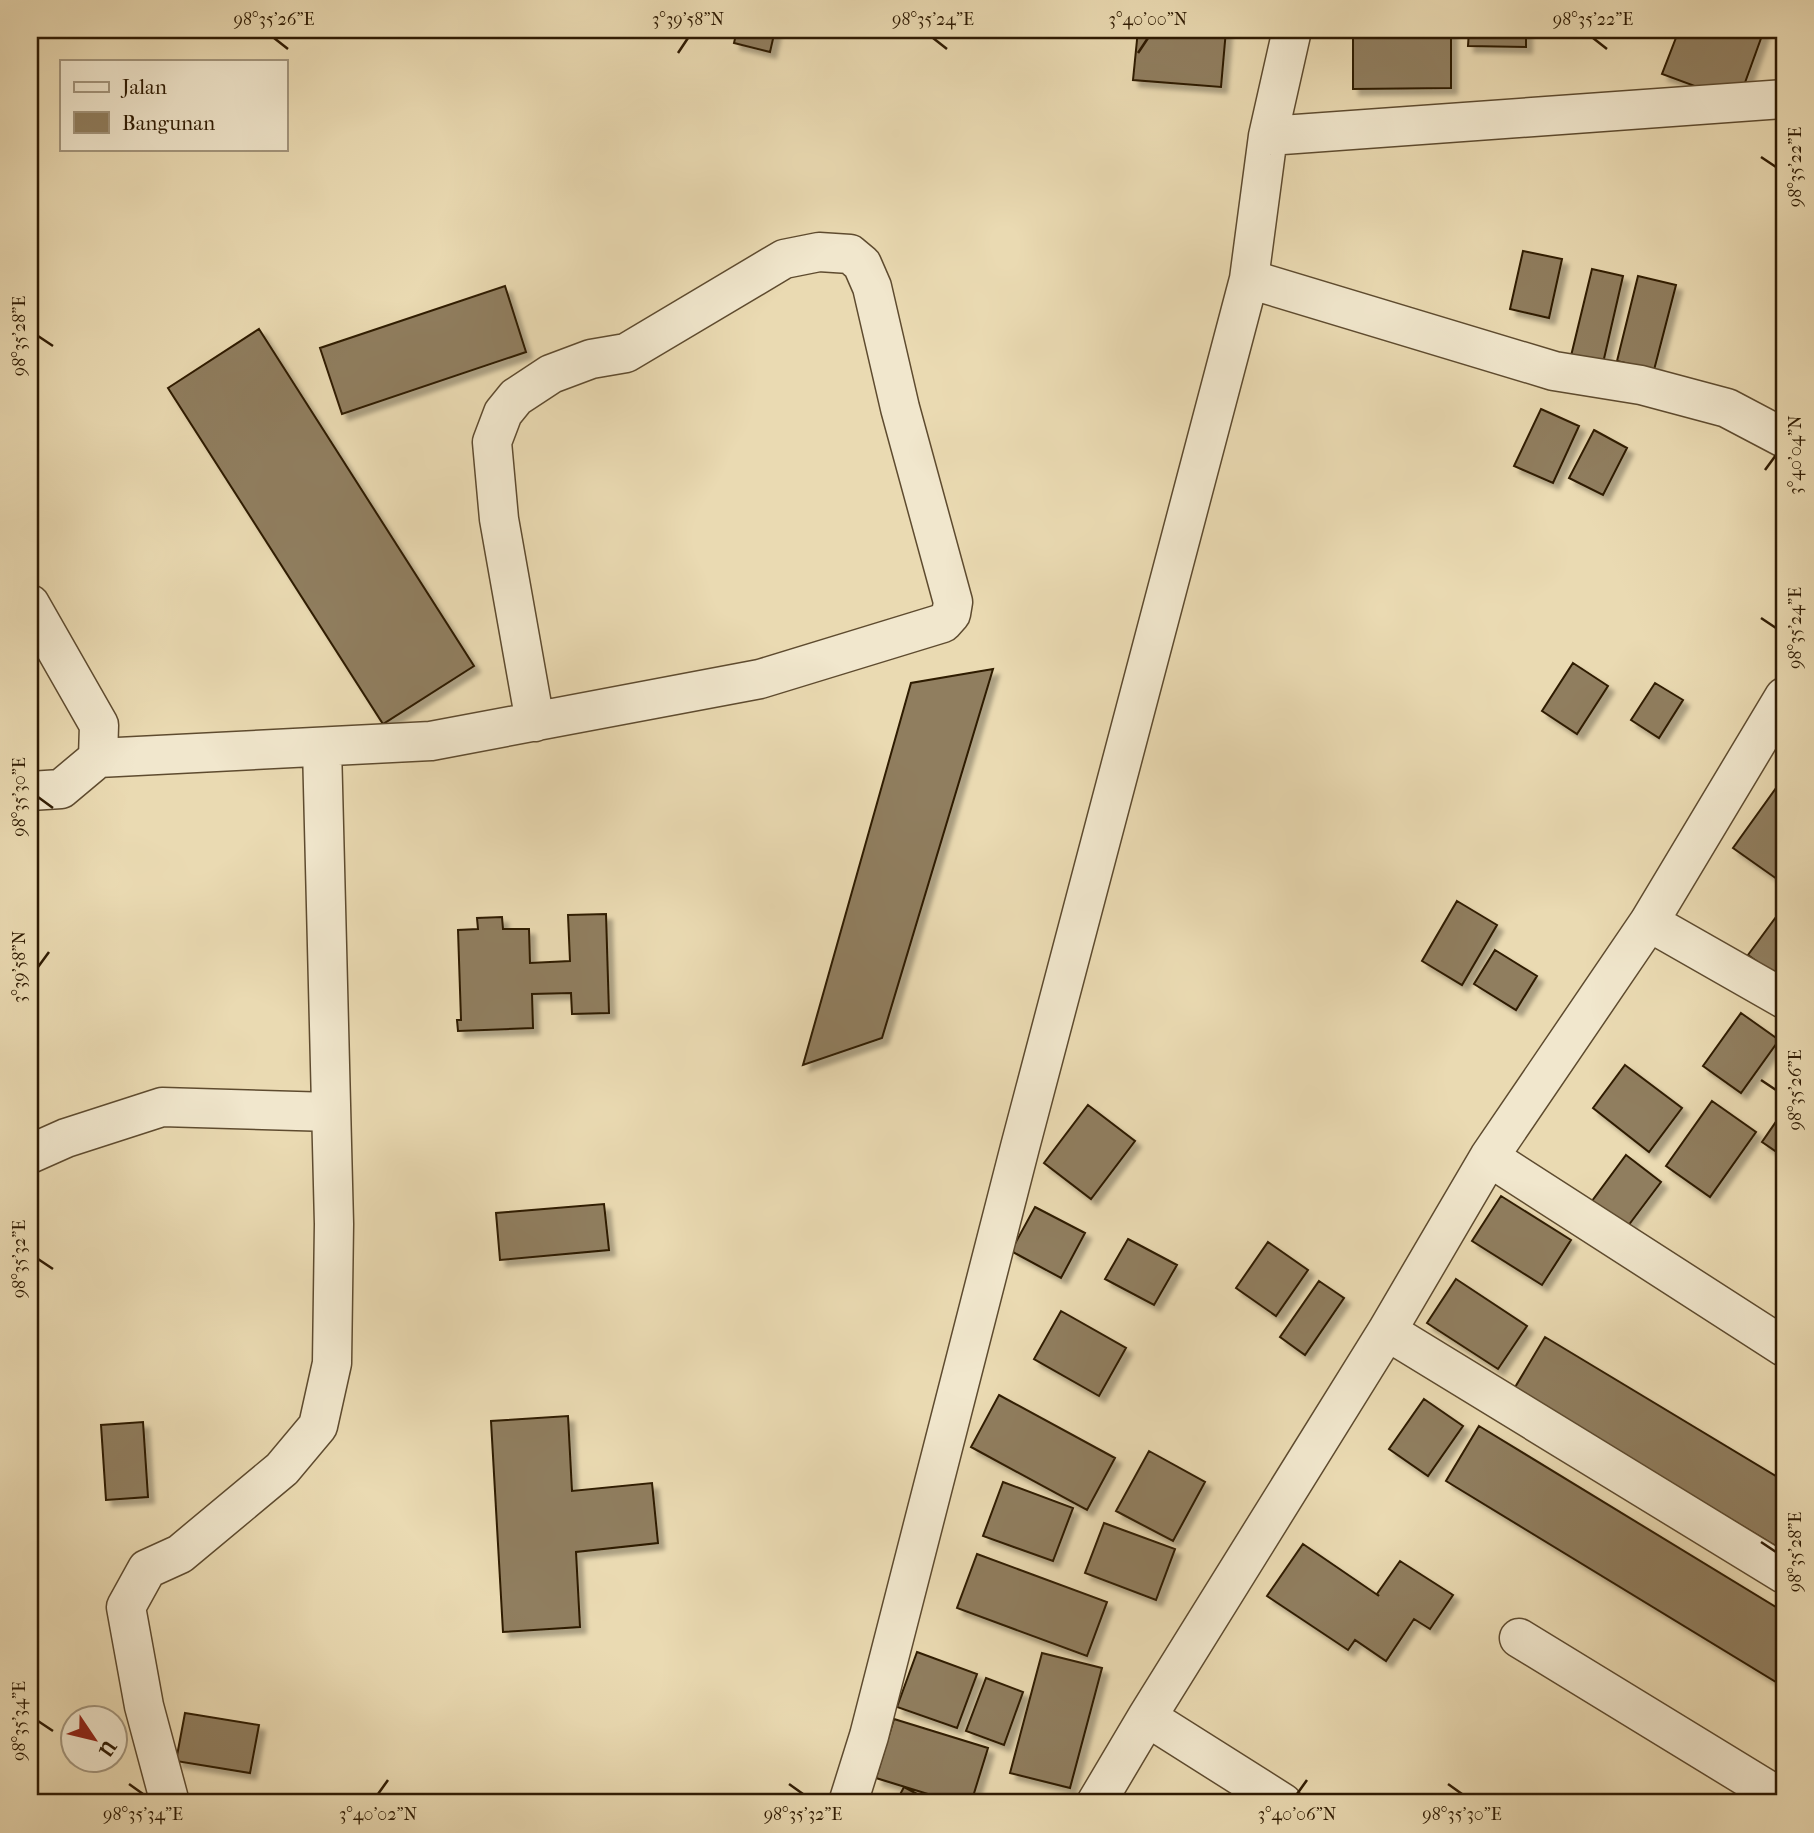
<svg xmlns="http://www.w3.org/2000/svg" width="1814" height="1833" font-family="'IM FELL French Canon',serif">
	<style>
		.building { fill: #907e5e; stroke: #2f1b03; stroke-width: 2; filter: url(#shadow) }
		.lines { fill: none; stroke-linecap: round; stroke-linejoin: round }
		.minor-casing { stroke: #5e4b2f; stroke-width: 41 }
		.minor { stroke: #f1e7cd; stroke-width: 38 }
		.ticks { fill: none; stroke: #2f1b03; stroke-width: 2.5 }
		.neatline { fill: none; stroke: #2f1b03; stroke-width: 2.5 }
		.ticks-label { font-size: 18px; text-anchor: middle; fill: #2f1b03 }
	</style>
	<defs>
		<filter id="shadow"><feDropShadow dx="6" dy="6" stdDeviation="2" flood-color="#0004"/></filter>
	</defs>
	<rect width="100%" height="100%" fill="#eadab2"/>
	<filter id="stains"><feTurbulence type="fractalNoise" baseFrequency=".00286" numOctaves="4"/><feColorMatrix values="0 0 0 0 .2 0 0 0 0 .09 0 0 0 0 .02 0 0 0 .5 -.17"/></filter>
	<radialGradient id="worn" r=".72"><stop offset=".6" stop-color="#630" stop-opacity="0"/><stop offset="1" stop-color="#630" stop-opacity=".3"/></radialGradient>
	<!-- building -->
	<path class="building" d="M737 30H775L770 52 734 43Z
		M1138 30H1226L1221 87 1133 80Z
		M1353 30H1451V88L1353 89Z
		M1469 30H1526V47L1468 46Z
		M1679 30H1764L1738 102 1662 74Z
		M1523 251 1562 259 1549 318 1510 309Z
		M1592 269 1623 276 1603 363 1571 356Z
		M1638 276 1676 285 1654 370 1617 361Z
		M505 286 526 352 342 414 320 348Z
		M259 329 474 666 383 724 168 388Z
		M1541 409 1579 426 1553 483 1514 466Z
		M1594 430 1627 448 1603 495 1569 478Z
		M1573 663 1608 686 1577 734 1542 711Z
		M993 669 882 1038 803 1065 911 683Z
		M1655 683 1683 700 1659 738 1631 720Z
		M1781 781 1784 783V884L1733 848Z
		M1457 901 1497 925 1462 985 1422 961Z
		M1784 906V981L1748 955Z
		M606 914 609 1013 572 1014 571 993 532 994 533 1028 458 1031 457 1020H461L458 930 478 929 477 918 502 917 503 929H529L530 963 570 961 568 915Z
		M1495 950 1537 976 1516 1010 1474 984Z
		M1741 1013 1779 1040 1741 1093 1703 1066Z
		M1625 1065 1682 1108 1649 1152 1593 1108Z
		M1712 1101 1756 1132 1710 1197 1666 1166Z
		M1088 1105 1135 1141 1091 1199 1044 1163Z
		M1784 1110V1157L1762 1142Z
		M1626 1155 1661 1182 1625 1230 1589 1205Z
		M1501 1196 1571 1240 1542 1285 1472 1241Z
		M604 1204 609 1250 500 1260 496 1213Z
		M1035 1207 1085 1233 1061 1278 1011 1251Z
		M1128 1239 1177 1265 1154 1305 1105 1279Z
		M1268 1242 1308 1270 1276 1316 1236 1288Z
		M1456 1279 1527 1326 1498 1369 1427 1323Z
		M1319 1281 1344 1298 1305 1355 1280 1337Z
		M1061 1311 1126 1348 1099 1396 1034 1359Z
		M1545 1337 1784 1481V1551L1514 1389Z
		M999 1395 1115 1458 1087 1510 971 1447Z
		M1424 1399 1463 1426 1428 1476 1389 1449Z
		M568 1416 572 1491 652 1483 658 1543 576 1552 580 1627 503 1632 491 1421Z
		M143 1422 148 1497 106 1500 101 1425Z
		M1479 1426 1784 1612V1687L1446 1481Z
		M1149 1451 1205 1482 1173 1541 1116 1511Z
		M1003 1482 1073 1508 1053 1561 983 1536Z
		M1104 1523 1175 1549 1156 1600 1085 1573Z
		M1303 1544 1379 1596 1377 1594 1400 1561 1453 1595 1430 1629 1414 1619 1386 1661 1355 1640 1348 1650 1267 1596Z
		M977 1554 1107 1602 1087 1656 957 1608Z
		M917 1652 977 1674 957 1728 897 1707Z
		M1042 1653 1102 1668 1070 1788 1010 1773Z
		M986 1678 1023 1692 1004 1745 966 1731Z
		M185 1713 259 1725 250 1773 176 1761Z
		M894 1719 988 1748 971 1803H957L876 1778Z
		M904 1787 934 1803 896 1802Z"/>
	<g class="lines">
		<!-- minor casing -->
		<g class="minor-casing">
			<path id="minor" d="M1268 136 1784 99
				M1249 279 1554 371 1641 385 1727 408 1784 438
				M30 604 99 725 98 758 61 789 30 791
				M98 758 431 741 760 679 943 623 951 614 953 602 900 408 872 287 862 264 850 254 819 252 784 259 626 353 591 359 551 374 516 397 503 413 492 442 499 519 535 722
				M1649 922 1784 999
				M30 1154 66 1138 162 1107 331 1112
				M1489 1157 1784 1347
				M1387 1331 1784 1574
				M1519 1638 1784 1800
				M1147 1717 1283 1803
				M170 1803 144 1706 126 1607 147 1569 180 1554 282 1469 318 1426 332 1363 334 1224 322 747
				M848 1803 869 1736 1020 1147 1249 279 1268 136 1292 30
				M1096 1803 1147 1717 1387 1331 1489 1157 1649 922 1784 697"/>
		</g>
		<!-- minor -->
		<use href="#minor" class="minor"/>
	</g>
	<!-- ticks -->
	<path class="ticks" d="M274 38 288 49M933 38 947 49M1593 38 1607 49M678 53 688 38M1138 53 1148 38M1761 157 1776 167M38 336 53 346M1765 470 1776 455M1761 618 1776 628M38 797 53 808M38 967 49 952M1761 1080 1776 1090M38 1259 53 1269M1761 1542 1776 1552M38 1721 53 1731M129 1784 143 1794M789 1784 803 1794M1448 1784 1462 1794M378 1794 388 1780M1297 1794 1307 1780"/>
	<!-- margin -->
	<rect width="1814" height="1833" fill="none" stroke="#eadab2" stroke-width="77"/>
	<!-- legend -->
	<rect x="60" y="60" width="228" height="91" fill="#f1e7cd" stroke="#a3957c" stroke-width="2"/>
	<rect x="74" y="82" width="35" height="10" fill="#f1e7cd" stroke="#a3957c" stroke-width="2"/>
	<text x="122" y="94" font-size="21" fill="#2f1b03">Jalan</text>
	<rect x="74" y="112" width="35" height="21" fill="#907e5e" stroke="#a3957c" stroke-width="2"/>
	<text x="122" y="130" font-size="21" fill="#2f1b03">Bangunan</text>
	<!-- north arrow -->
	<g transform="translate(94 1739) rotate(125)"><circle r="33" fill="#f1e7cd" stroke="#a3957c" stroke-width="2"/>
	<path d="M0-5L12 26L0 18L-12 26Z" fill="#8f2418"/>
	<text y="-10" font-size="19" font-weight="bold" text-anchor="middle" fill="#2f1b03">U</text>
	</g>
	<rect x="38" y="38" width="1738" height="1756" class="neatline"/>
	<g class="ticks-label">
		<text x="274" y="25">98°35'26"E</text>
		<text x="688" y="25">3°39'58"N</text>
		<text x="933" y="25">98°35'24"E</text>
		<text x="1148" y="25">3°40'00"N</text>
		<text x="1593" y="25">98°35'22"E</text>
		<text transform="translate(1795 167) rotate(-90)" y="6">98°35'22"E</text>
		<text transform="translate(19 336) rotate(-90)" y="6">98°35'28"E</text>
		<text transform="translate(1795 455) rotate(-90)" y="6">3°40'04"N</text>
		<text transform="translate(1795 628) rotate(-90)" y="6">98°35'24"E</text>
		<text transform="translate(19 797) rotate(-90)" y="6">98°35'30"E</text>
		<text transform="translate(19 967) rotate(-90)" y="6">3°39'58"N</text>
		<text transform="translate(1795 1090) rotate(-90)" y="6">98°35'26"E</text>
		<text transform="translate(19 1259) rotate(-90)" y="6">98°35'32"E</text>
		<text transform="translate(1795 1552) rotate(-90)" y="6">98°35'28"E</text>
		<text transform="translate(19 1721) rotate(-90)" y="6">98°35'34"E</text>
		<text x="143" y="1820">98°35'34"E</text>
		<text x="378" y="1820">3°40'02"N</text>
		<text x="803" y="1820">98°35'32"E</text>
		<text x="1297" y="1820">3°40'06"N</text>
		<text x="1462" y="1820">98°35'30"E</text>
	</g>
	<rect width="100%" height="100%" filter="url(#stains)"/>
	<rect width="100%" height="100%" fill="url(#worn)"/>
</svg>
